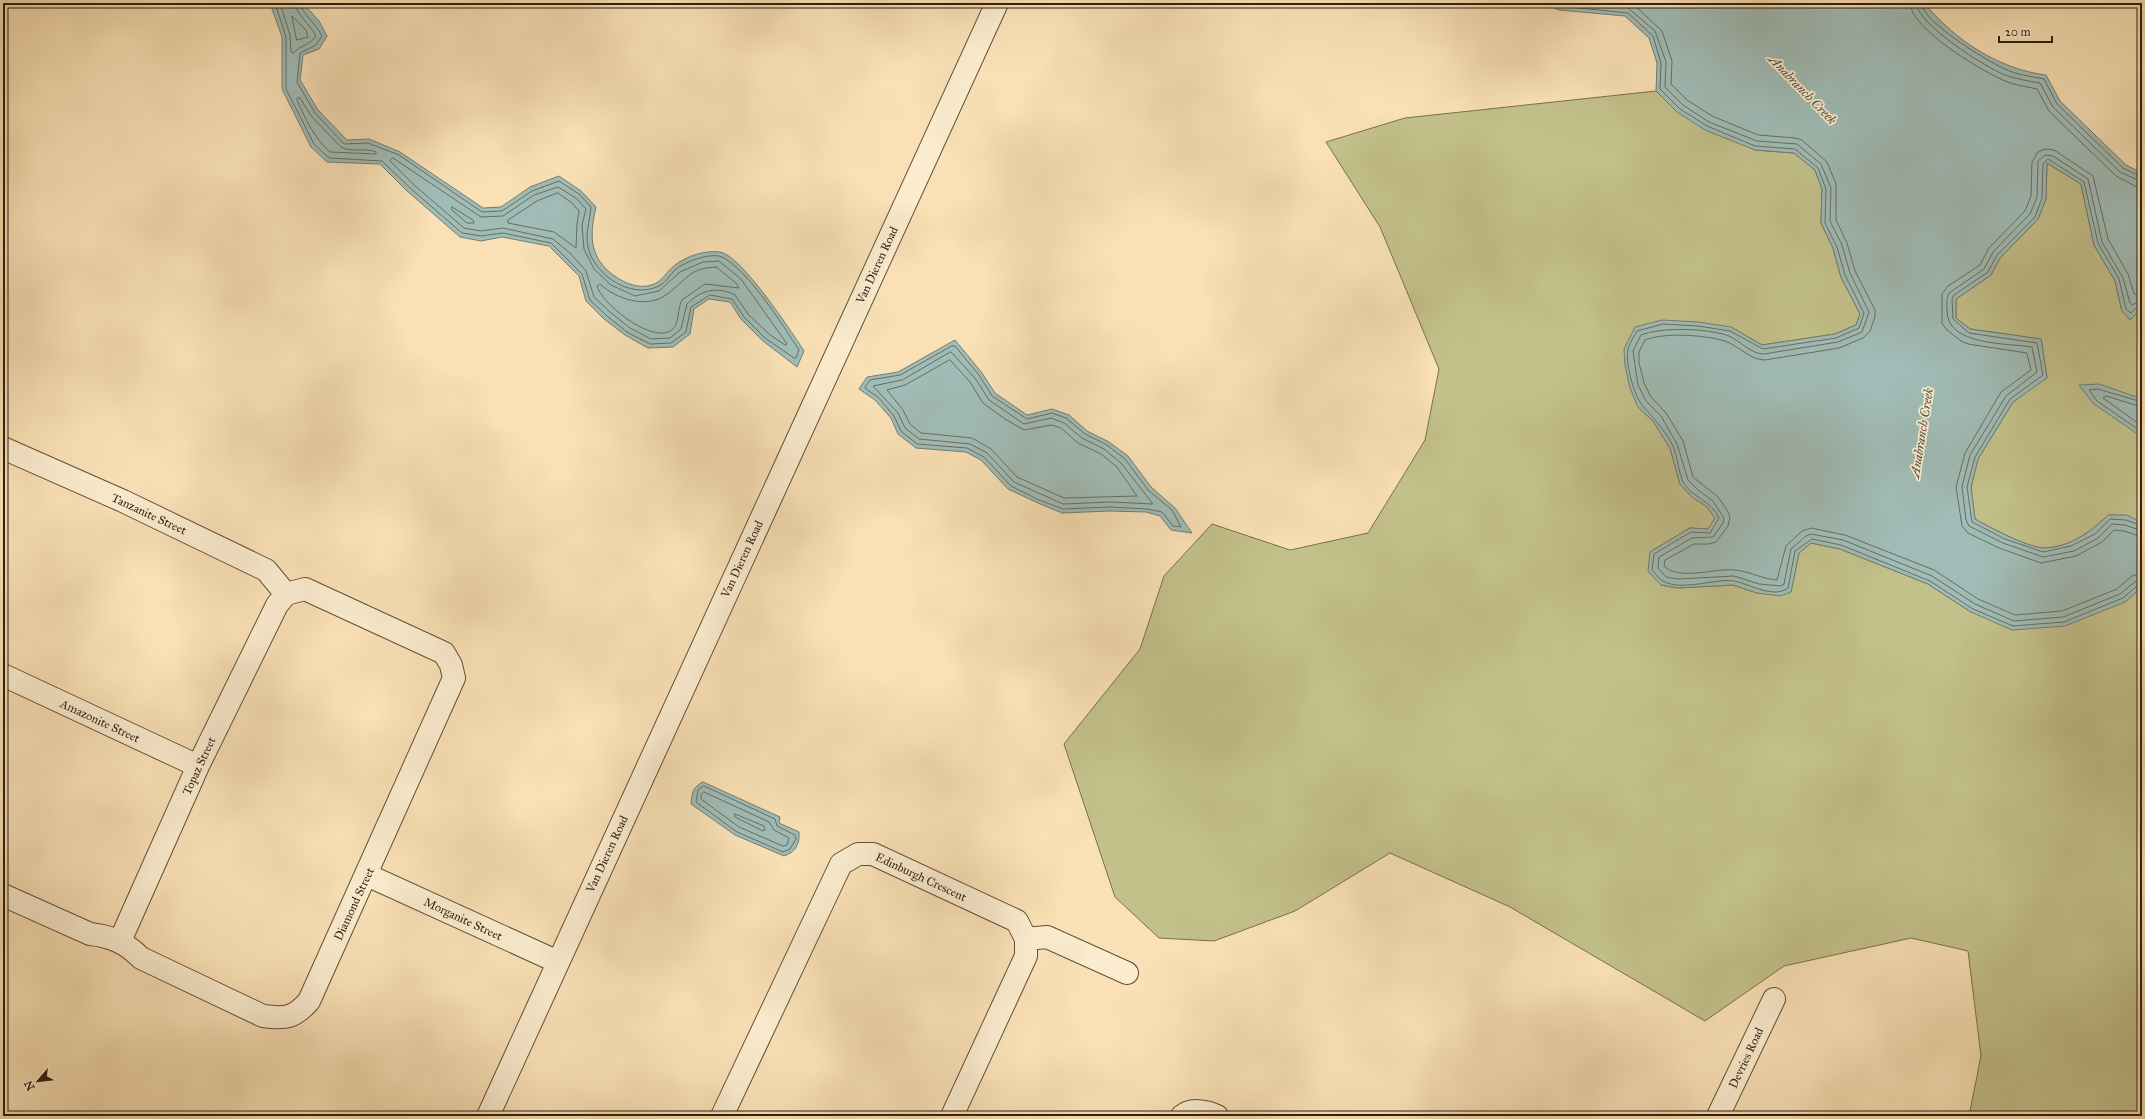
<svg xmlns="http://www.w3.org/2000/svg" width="2145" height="1119" font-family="'IM FELL Great Primer',serif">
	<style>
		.green { fill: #c3c18a; stroke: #79704c }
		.water { fill: #a0bcb6; stroke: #737d73 }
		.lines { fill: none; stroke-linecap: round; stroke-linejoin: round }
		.shore { stroke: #686d62; stroke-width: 1 }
		.minor-casing { stroke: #624f38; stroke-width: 24 }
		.minor { stroke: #fbeccf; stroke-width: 22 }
		.labels { text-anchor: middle; stroke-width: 3.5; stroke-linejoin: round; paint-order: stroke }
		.street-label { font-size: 12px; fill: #2f1e0e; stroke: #fbeccf }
		.water-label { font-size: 13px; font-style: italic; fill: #514d40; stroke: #fbeccf }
	</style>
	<rect width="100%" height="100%" fill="#f9e1b5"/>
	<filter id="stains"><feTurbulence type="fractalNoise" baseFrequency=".005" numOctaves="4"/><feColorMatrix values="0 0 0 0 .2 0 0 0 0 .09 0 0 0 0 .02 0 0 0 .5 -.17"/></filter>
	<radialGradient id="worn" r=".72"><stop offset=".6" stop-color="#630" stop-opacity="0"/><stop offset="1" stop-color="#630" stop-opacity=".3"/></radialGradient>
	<!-- green -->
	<path class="green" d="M1656 91 1677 112 1755 150 1794 153 1815 170 1822 189 1821 223 1833 248 1841 277 1860 314 1856 325 1835 334 1762 345 1731 327 1638 407 1653 421 1670 448 1680 484 1692 497 1707 507 1715 518 1708 529 1690 528 1650 552 1661 585 1678 588 1733 585 1757 593 1791 592 1799 553 1811 543 1840 549 1928 584 1971 612 2125 602 2142 587V1116H1969L1981 1056 1968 951 1911 938 1784 966 1705 1021 1510 907 1390 853 1295 911 1214 941 1159 938 1115 897 1064 744 1140 649 1164 576 1212 524 1290 550 1368 533 1425 440 1439 369 1380 227 1326 142 1405 118Z
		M2047 163 2081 184 2094 245 2115 281 2122 311 2142 211V523L2127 516 2108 515C2091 532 2069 548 2043 548 2029 548 1989 527 1975 519L1971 487 1978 459 2013 402 2047 377 2041 339 1970 329 1956 318V299L1991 275 2000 258 2038 219 2046 199Z"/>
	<!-- water -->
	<path class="water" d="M270 3H303L319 21 327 36 319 49 303 55 300 80 318 110 347 140 369 139 400 152 483 208 501 207 530 187 559 176 581 191 596 207C591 229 588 251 606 269 619 281 640 293 658 282 664 278 668 270 675 265 687 256 705 250 720 252 741 255 791 331 804 351L797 367 763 341 741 319 730 302 709 299 694 309 690 334 673 347 648 348 625 335 604 319 586 301 579 276 549 246 502 237 481 241 460 237 406 190 380 164 327 162 311 147 282 89V37Z
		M1542 3H1924C1955 40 1998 69 2046 75L2060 101 2126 165 2142 173 2140 310 2130 320 2122 311 2115 281 2094 245 2081 184 2047 163 2046 199 2038 219 2000 258 1991 275 1956 299V318L1970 329 2041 339 2047 378 2013 402 1978 459 1971 487 1975 519C1988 527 2030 548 2043 548 2069 548 2091 532 2108 515H2127L2142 523V587L2125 602 2065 626 2012 630 1971 612 1928 584 1840 549 1811 543 1799 553 1791 592 1781 596 1757 593 1733 585 1678 588 1661 585 1648 571 1650 552 1690 528 1708 529 1715 518 1707 507 1692 497 1680 484 1670 448 1653 421 1638 407 1630 388 1625 366 1624 349 1635 327 1662 320 1698 322 1731 327 1762 345 1835 334 1856 325 1860 314 1841 277 1833 248 1821 223 1822 189 1815 170 1794 153 1755 150 1705 130 1677 112 1656 91 1657 63 1649 38 1625 16 1559 10Z
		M955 340 982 373 995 393 1027 415 1052 409 1069 415 1087 431 1109 442 1128 456 1151 487 1175 508 1192 533 1171 530 1160 516 1146 512 1110 511 1062 513 1038 503 1008 489 981 460 966 452 916 448 898 434 891 418 875 400 859 389 867 377 898 372Z
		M2099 384 2142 399V437L2094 404 2079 385Z
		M703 782 780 817 779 823 799 832C800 845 795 852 784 856L735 835 691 804C692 792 693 787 703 782Z"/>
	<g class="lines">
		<!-- shore -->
		<path class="shore" d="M275 3 286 37V89L314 144 329 158 382 161 409 187 462 233 481 236 503 233 551 243 582 274 590 300 607 316 627 332 650 344 671 343 686 332 691 307 710 295 732 299 744 317 765 338 794 358H796L799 350C782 324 749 271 722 257 711 252 685 262 676 269 670 274 666 283 659 286 631 300 594 275 588 247 585 233 590 220 591 207L579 194 559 181 532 191 502 211 482 212 399 155 368 143 344 144 315 113 297 82 300 53 316 45 322 36C317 25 301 12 300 3
			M280 3 290 35 291 52 293 53C300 46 311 44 316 36 311 25 296 15 295 3
			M1553 3 1560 6 1628 13 1653 36 1661 63 1660 89 1680 109 1707 126 1755 146 1795 149 1818 168 1826 189 1825 223 1837 247 1845 275 1864 313 1859 328 1836 338 1763 349 1730 331 1698 326 1663 324 1637 331C1634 336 1629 344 1628 350 1625 363 1634 395 1642 405 1654 419 1665 430 1673 446 1678 457 1678 471 1683 482 1691 497 1712 501 1719 518L1710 533 1691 532 1654 554 1652 570C1655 573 1659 579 1663 581 1682 592 1715 578 1734 581 1750 584 1773 599 1788 588L1795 551 1812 539 1841 545 1930 581 1973 609 2013 626 2064 622 2123 598 2138 585 2142 584
			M1577 3 1627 7 1655 31 1666 62 1665 87 1683 105 1709 122 1757 141 1797 144 1821 164 1831 188 1830 221 1842 245 1850 273 1869 312 1862 332 1838 342 1764 354C1751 354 1740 341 1729 336 1708 328 1661 327 1641 335L1633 351 1638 385 1646 401 1661 416 1677 444 1688 480 1698 490 1713 501 1724 518 1723 523 1713 537 1692 538 1659 557 1658 568 1666 577 1678 579 1734 576 1759 584 1781 586 1784 584 1791 549 1806 536 1811 534 1843 540 1932 576 1975 604 2014 621 2063 617 2120 594 2136 581 2142 579
			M1632 3 1662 31 1672 61 1671 84 1687 100 1712 116 1758 135 1795 138 1802 140 1827 162 1836 184V220L1847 243 1855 271 1875 310V317L1870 331 1863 338 1839 348 1765 360C1750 360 1739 346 1725 341 1704 335 1665 332 1645 340L1639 352V363L1644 383 1651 397 1666 413 1683 441 1693 477 1718 497 1727 510 1730 517 1728 526 1716 542 1709 544H1694L1665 560 1664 566C1679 581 1715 568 1734 570 1749 571 1762 579 1777 580L1786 546 1802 531 1811 528 1845 535 1934 570 1978 599 2015 615 2062 611 2117 589 2132 576 2142 573
			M1910 3C1911 29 1979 69 2001 79 2012 85 2024 86 2037 89L2049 111 2116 176 2135 186 2142 188
			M1916 3C1918 25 1985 67 2005 75 2017 79 2028 81 2040 83L2053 107 2120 172 2142 182
			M1921 3C1924 23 1987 61 2005 69 2017 75 2030 76 2044 79L2057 104 2123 168 2142 177
			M292 16 306 30 308 37 297 40Z
			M298 98H300L311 116 341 147C351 153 364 147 376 152V154L330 152C314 138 306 120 297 100Z
			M393 158 481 217 503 216 534 195 558 187 576 198 586 209 582 225 584 249 594 269 611 285 635 296 659 291 680 272 703 262 719 261 741 279 787 344 785 345 769 334 748 314 735 295C717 286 701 290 687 304L681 329 670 338 651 339 630 328 610 312 594 297 586 271 570 253 553 239 503 228 481 231 464 228 413 184 390 161Z
			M558 193 572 203 579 211 577 224 576 248 554 232 508 223V220L537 201Z
			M452 207 473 220 474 223H467L452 210Z
			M716 267 736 283 739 288 705 284 682 300C676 311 681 327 668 332 648 340 602 304 597 286L600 284C616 299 646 309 666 295 686 281 688 268 716 267Z
			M2142 294H2134L2128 274 2108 239 2093 176 2054 150 2045 149 2038 152 2032 162 2031 196 2025 211 1989 248 1980 265 1948 286 1942 294V323L1946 329 1961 341 1968 344 2027 353 2031 370 2001 392 1965 453 1956 487 1962 526 1968 533 1999 548 2041 563 2076 556 2102 542 2114 530 2124 531 2142 537
			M2142 300 2132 305 2130 303 2123 278 2102 242 2088 179 2053 156 2045 155 2038 161 2037 197 2030 214 1993 252 1984 269 1949 293C1946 299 1947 305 1947 311 1947 346 2008 343 2032 347L2037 372 2006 396 1970 455 1962 487 1966 520 1969 526 2003 543 2043 557 2074 551 2098 538 2112 524 2125 525 2142 531
			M2142 305 2138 306 2131 313 2126 309 2119 279 2098 243 2084 182 2048 159 2043 164 2042 198 2035 217 1997 255 1988 272 1954 295 1952 299 1953 319 1969 333 2037 343 2043 375 2010 399 1975 457 1967 487 1972 522 2005 539 2043 552 2071 546 2095 534 2110 519 2126 520 2142 526
			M952 346H955L979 375 992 396 1027 419 1052 413 1066 418 1085 434 1107 445 1125 459 1148 490 1172 510 1181 527 1173 526 1162 512 1147 509 1110 507 1063 509 1039 500 1011 486 984 457 967 448 917 444 901 431 894 416 878 397 866 389 865 387 870 380 900 375Z
			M951 352 975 378 989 400 1024 424 1051 418 1064 423 1082 438 1104 449 1121 463 1153 504 1110 502 1063 504 1014 482 987 453 970 444 919 439 905 428 898 413 873 386 902 380Z
			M950 360 970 382 983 403 1005 419 1024 430 1051 425 1061 428 1078 443 1101 454 1117 467 1137 496 1064 498 1017 477 991 449 972 438 921 433 910 424 903 410 887 390 905 385Z
			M2142 402 2098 389 2089 390 2097 401 2142 432
			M2142 407 2106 396 2103 398 2142 426
			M704 786 775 819 777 826 795 835 796 839 790 849 783 852 737 832 696 802 698 790Z
			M704 792 769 822 774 830 789 838 787 845 783 846 739 827 701 799V795Z
			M735 814 764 826 765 830 763 831 735 817Z"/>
		<!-- minor casing -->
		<g class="minor-casing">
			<path id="minor" d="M3 448 123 501 266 570 286 594
				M3 675 198 766
				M367 875 558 962
				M3 895 90 934C111 936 126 943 141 958L263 1016C286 1019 294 1018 309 1001L454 678 451 665 444 653 305 589 286 594
				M1026 939 1047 937 1127 973
				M120 941 198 766 277 605 286 594
				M488 1116 997 3
				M722 1116 841 864 858 854H873L1017 921 1026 939V956L952 1116
				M1182 1116C1191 1108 1207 1111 1217 1116
				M1718 1116 1774 999"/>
		</g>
		<!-- minor -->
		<use href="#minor" class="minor"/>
	</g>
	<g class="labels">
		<!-- street labels -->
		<g class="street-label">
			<text transform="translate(877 265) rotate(-65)" y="4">Van Dieren Road</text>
			<text transform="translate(149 514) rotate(25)" y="4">Tanzanite Street</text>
			<text transform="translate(742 559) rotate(-65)" y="4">Van Dieren Road</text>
			<text transform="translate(100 721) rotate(25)" y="4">Amazonite Street</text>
			<text transform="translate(199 766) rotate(-65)" y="4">Topaz Street</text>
			<text transform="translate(607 854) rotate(-65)" y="4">Van Dieren Road</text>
			<text transform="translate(921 877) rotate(25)" y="4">Edinburgh Crescent</text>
			<text transform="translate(354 904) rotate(-65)" y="4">Diamond Street</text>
			<text transform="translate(463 919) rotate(25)" y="4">Morganite Street</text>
			<text transform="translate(1746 1058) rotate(-65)" y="4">Devries Road</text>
		</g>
		<!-- water labels -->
		<g class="water-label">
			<text transform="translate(1803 89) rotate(46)" y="5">Anabranch Creek</text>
			<text transform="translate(1921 433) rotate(-81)" y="5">Anabranch Creek</text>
		</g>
	</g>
	<!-- margin -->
	<rect width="2145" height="1119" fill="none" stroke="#f9e1b5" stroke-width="16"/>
	<rect x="4" y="4" width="2137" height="1111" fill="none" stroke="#2f1e0e" stroke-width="2"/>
	<rect x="8" y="8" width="2129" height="1103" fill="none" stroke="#2f1e0e"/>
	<!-- north arrow -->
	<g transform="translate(38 1081) rotate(242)" stroke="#fbeccf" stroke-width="3" paint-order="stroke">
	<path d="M0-3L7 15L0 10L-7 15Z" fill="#2f1e0e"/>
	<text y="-6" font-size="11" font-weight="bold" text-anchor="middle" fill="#2f1e0e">N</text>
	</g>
	<!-- scale -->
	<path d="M1999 36v6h53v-6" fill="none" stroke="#2f1e0e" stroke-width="2"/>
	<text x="2005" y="36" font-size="12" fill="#2f1e0e" stroke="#fbeccf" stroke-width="3" paint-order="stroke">20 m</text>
	<rect width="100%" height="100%" filter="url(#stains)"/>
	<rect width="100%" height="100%" fill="url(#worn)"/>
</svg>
